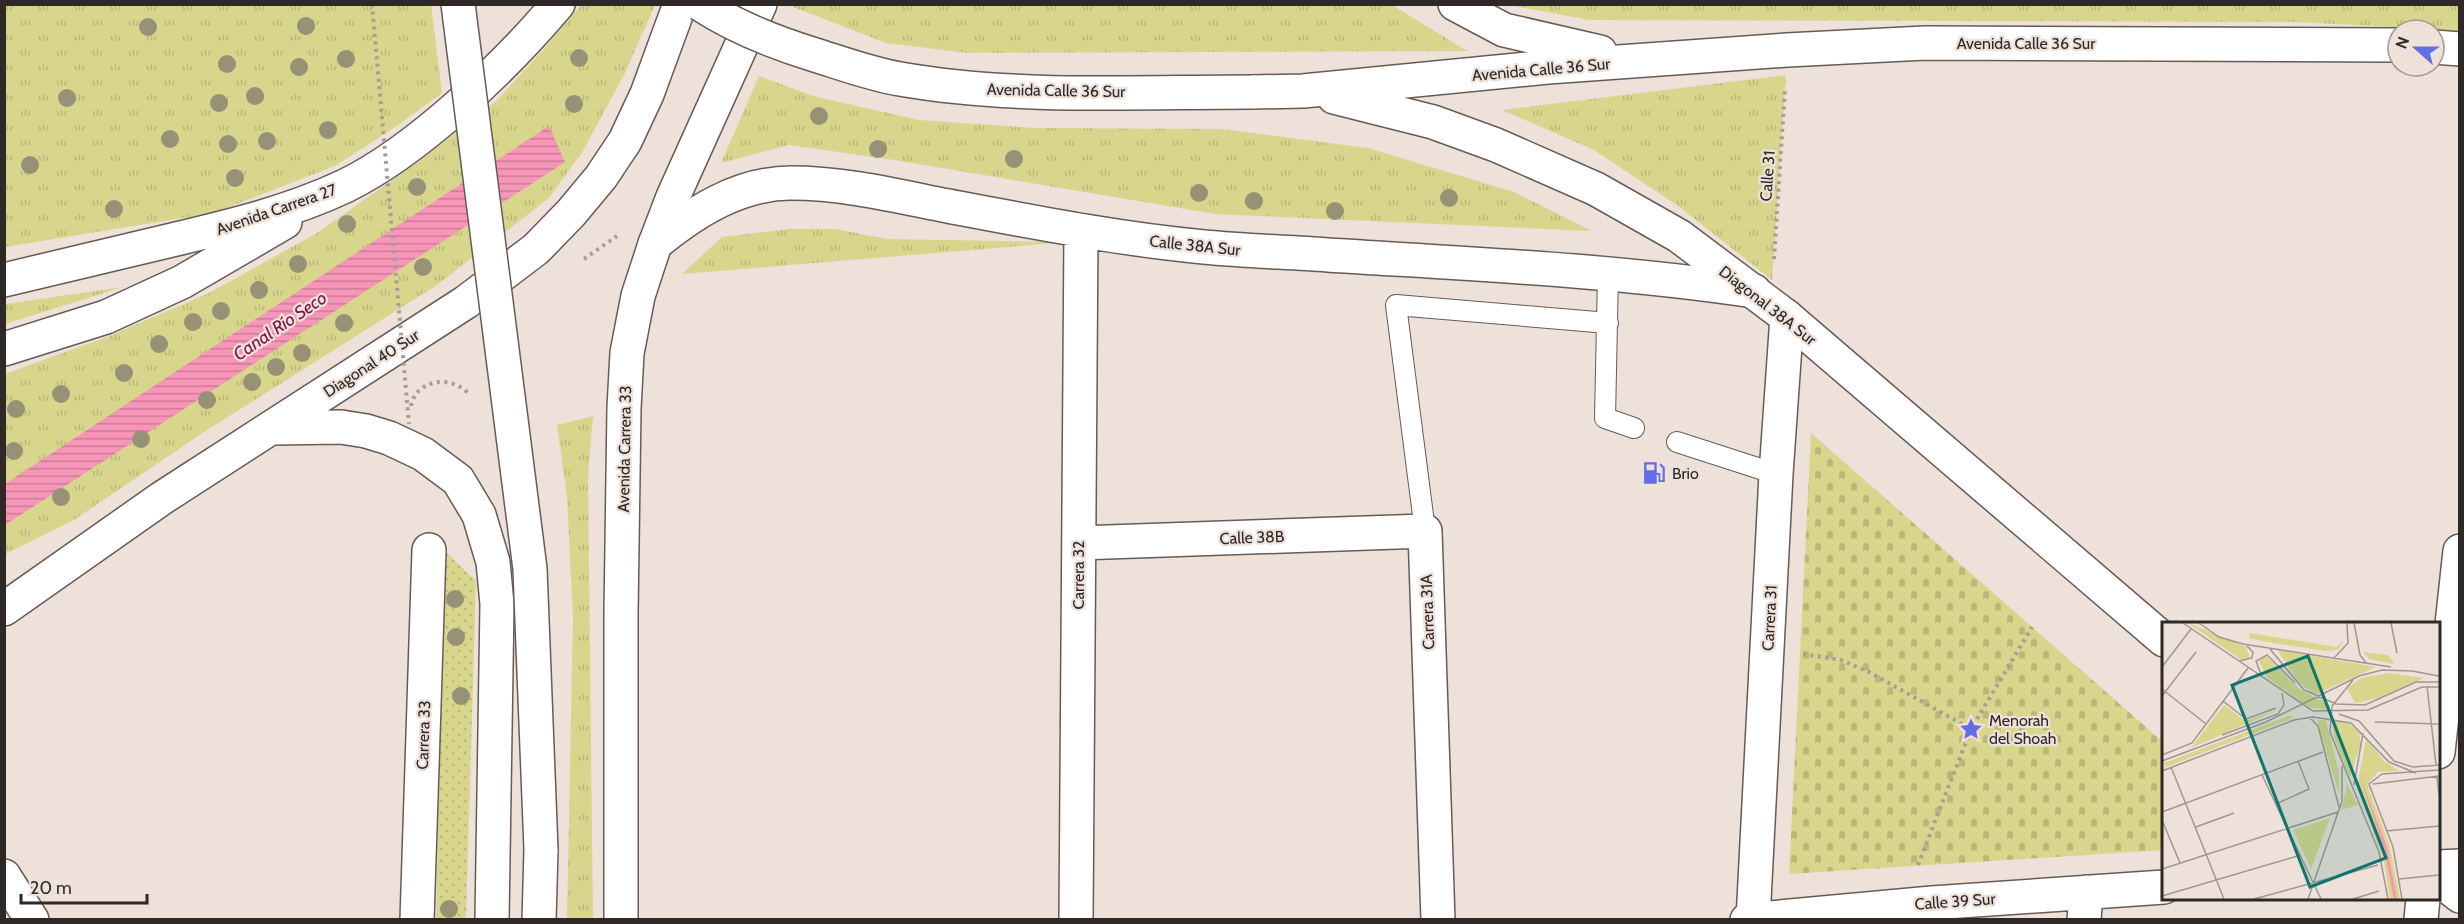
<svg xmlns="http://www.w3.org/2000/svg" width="2464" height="924" font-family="Cabin,sans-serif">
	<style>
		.grass { fill: url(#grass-tufts) }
		.cemetery { fill: url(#cemetery-stones) }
		.park { fill: url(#park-dots) }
		.water { fill: url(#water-rules) }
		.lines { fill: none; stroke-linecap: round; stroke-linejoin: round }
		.lane-casing { stroke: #665c56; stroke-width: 22 }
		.street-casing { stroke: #665c56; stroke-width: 36 }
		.secondary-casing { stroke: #665c56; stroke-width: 36 }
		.path { stroke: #a69d98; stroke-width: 4; stroke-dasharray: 3 4.5; stroke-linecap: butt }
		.lane { stroke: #fff; stroke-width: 20 }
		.street { stroke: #fff; stroke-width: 33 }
		.secondary { stroke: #fff; stroke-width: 33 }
		.secondary-bridge-casing { stroke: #665c56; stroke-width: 36; stroke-linecap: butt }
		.path-bridge { stroke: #a69d98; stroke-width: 4; stroke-dasharray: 3 4.5; stroke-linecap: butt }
		.secondary-bridge { stroke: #fff; stroke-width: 33 }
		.tree { fill: #979176 }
		.labels { text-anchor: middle; stroke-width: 4.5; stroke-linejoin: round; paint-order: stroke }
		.street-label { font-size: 16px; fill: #2e2927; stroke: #ede1da }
		.poi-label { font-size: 16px; fill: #2e2927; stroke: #ede1da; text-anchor: start }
		.water-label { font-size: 18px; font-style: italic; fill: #85124b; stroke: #ede1da }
		.inset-road { fill: none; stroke: #a19792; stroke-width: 1.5 }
		.view { fill: #0f766e; fill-opacity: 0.15; stroke: #0f766e; stroke-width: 3 }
		.inset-edge { fill: none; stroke: #2e2927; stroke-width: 3 }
	</style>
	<defs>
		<pattern id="grass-tufts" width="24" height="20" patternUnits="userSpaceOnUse" patternTransform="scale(1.5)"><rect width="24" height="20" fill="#d8d68c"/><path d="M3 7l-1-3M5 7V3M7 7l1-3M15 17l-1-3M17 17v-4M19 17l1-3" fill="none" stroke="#bab879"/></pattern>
		<pattern id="cemetery-stones" width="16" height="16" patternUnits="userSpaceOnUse" patternTransform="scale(1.5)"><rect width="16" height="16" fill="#d8d68c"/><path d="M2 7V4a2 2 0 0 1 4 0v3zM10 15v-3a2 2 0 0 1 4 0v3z" fill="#bab879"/></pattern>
		<pattern id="park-dots" width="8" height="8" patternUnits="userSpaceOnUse" patternTransform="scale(1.5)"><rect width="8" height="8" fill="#d8d68c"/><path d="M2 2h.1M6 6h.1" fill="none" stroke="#bab879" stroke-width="1.8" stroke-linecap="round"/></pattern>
		<pattern id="water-rules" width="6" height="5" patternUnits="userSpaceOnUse" patternTransform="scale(1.5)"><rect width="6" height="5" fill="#f896b9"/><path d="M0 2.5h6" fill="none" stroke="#c97a96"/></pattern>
	</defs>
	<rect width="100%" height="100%" fill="#ede1da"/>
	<!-- grass -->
	<path class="grass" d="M5 4 431 5 442 93 394 128 335 166 213 213 5 247Z
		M2459 4V32L2435 29 2296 22 1589 20 1510 5Z
		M581 5H655L625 73 583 151 549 198 437 285 204 432 74 520 5 554V374L107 337 209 293 317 233 421 160 497 100 543 50Z
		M794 5H1392L1467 51 968 53 886 43 793 7Z
		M1786 75 1772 280 1678 206 1594 150 1502 110Z
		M759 76 813 96 919 120 1036 128 1222 129 1368 148 1514 192 1592 231 1215 214 894 160 789 145 721 163Z
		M788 229H835L887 239 1068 242 682 274 722 237Z
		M123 287 5 324V304Z
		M593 416 588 476 593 919H567L573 618 567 498 557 425Z"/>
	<!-- cemetery -->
	<path class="cemetery" d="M1811 433 2164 743V850L1789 874Z"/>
	<!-- park -->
	<path class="park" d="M444 550 476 581 466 919 436 920Z"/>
	<!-- water -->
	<path class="water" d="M549 126 565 162 5 525V484Z"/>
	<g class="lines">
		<!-- lane casing -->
		<g class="lane-casing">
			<path id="lane" d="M1608 273 1605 418 1634 428
				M1677 442 1776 474
				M1425 531 1396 305 1608 323"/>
		</g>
		<!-- street casing -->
		<g class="street-casing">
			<path id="street" d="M655 244C694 212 739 183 791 183 844 183 897 196 948 206 1033 222 1118 239 1204 247 1245 251 1286 252 1328 255 1470 264 1613 270 1754 291
				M1079 543 1425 531 1438 920
				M2438 752 2460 551
				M2438 867 2460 866
				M4 876 32 920
				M417 920 429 550
				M1076 920 1081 231
				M1747 920 1932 903 2164 887
				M1753 920 1776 474 1787 317
				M2084 920 2086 892
				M2421 920 2423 898"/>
		</g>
		<!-- secondary casing -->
		<g class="secondary-casing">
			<path id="secondary" d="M1455 4 1504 30 1600 52
				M2434 47 2460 49
				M1252 92 1303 91 1548 67 1787 50 1925 43 2398 45
				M1334 97 1433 122 1496 145 1596 189 1679 236 1787 317 2164 640
				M4 280C60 267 116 253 172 240 231 226 290 212 345 186 417 151 506 66 558 4
				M4 349 106 317 182 282 285 222
				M272 428 341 427 366 431 389 438 423 454 458 480 479 515 493 562 497 604 492 920
				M4 609 162 498 466 302 536 249 571 213 601 177 625 141 647 94 680 4
				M2438 879 2460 896
				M539 920 541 850
				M621 920V613L624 408 627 353 638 296 655 244 673 197 760 4"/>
		</g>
		<!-- path -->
		<path class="path" d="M584 259 617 236
			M1774 259 1785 89
			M411 406C416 379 451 375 468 393
			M1803 654 1841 660 1869 672 1971 729
			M1918 865 1971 729 2032 627"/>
		<!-- lane -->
		<use href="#lane" class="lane"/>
		<!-- street -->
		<use href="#street" class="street"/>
		<!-- secondary -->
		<use href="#secondary" class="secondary"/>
		<!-- secondary-bridge casing -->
		<g class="secondary-bridge-casing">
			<path id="secondary-bridge" d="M458 4 530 569 541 850
				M700 4C735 27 773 42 812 54 841 63 870 74 900 79 1014 99 1136 92 1252 92"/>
		</g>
		<!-- path-bridge -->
		<path class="path-bridge" d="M372 4 409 424"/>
		<!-- secondary-bridge -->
		<use href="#secondary-bridge" class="secondary-bridge"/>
	</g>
	<!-- trees -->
	<g class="tree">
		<circle cx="306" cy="26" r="9"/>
		<circle cx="148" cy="27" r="9"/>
		<circle cx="579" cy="58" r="9"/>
		<circle cx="346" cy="59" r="9"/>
		<circle cx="227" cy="64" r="9"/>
		<circle cx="299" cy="67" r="9"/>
		<circle cx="255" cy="96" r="9"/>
		<circle cx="67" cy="98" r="9"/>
		<circle cx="219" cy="103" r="9"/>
		<circle cx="574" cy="104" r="9"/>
		<circle cx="819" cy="116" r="9"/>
		<circle cx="328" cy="130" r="9"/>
		<circle cx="170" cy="139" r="9"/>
		<circle cx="267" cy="141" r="9"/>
		<circle cx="228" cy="144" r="9"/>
		<circle cx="878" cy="149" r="9"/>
		<circle cx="1014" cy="159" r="9"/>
		<circle cx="30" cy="165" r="9"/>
		<circle cx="235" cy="178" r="9"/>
		<circle cx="417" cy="187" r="9"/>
		<circle cx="1199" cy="193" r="9"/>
		<circle cx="1449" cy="198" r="9"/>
		<circle cx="1254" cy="201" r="9"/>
		<circle cx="114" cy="209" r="9"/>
		<circle cx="1335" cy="211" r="9"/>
		<circle cx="347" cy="224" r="9"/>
		<circle cx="298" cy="264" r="9"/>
		<circle cx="423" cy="267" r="9"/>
		<circle cx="259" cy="290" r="9"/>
		<circle cx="221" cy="311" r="9"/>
		<circle cx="193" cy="322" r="9"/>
		<circle cx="344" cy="323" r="9"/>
		<circle cx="159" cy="344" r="9"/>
		<circle cx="302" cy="353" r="9"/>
		<circle cx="276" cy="367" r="9"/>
		<circle cx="124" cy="373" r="9"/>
		<circle cx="252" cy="382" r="9"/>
		<circle cx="61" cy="394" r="9"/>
		<circle cx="207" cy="400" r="9"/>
		<circle cx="16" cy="409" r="9"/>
		<circle cx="141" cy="439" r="9"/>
		<circle cx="14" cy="451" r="9"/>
		<circle cx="61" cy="497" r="9"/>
		<circle cx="455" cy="599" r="9"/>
		<circle cx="456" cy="637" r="9"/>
		<circle cx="461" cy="696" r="9"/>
		<circle cx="449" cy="909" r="9"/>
	</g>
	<!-- icons -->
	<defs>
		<g id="fuel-bare" transform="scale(1.8)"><path d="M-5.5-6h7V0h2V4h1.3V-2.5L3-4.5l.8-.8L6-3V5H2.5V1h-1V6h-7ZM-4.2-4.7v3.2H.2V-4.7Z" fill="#636de5" stroke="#ede1da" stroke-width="2.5" paint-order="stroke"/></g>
		<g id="sight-bare" transform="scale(1.8)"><path d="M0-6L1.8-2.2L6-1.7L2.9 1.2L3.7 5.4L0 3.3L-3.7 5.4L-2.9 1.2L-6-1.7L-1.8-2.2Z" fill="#636de5" stroke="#ede1da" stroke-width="2.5" paint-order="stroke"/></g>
	</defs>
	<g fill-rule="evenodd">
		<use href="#fuel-bare" x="1654" y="473"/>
		<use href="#sight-bare" x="1971" y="729"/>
	</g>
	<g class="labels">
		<!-- street labels -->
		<g class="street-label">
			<text x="2026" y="49">Avenida Calle 36 Sur</text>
			<text transform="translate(1541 69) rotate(-5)" y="6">Avenida Calle 36 Sur</text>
			<text transform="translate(1056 90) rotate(1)" y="6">Avenida Calle 36 Sur</text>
			<text transform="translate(1767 176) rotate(-86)" y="6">Calle 31</text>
			<text transform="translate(276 209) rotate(-19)" y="6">Avenida Carrera 27</text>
			<text transform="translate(1195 245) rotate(6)" y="6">Calle 38A Sur</text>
			<text transform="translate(1768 305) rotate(38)" y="6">Diagonal 38A Sur</text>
			<text transform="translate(371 363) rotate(-33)" y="6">Diagonal 40 Sur</text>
			<text transform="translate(624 449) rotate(-89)" y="6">Avenida Carrera 33</text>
			<text transform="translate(1252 537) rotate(-2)" y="6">Calle 38B</text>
			<text transform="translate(1078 575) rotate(-90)" y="6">Carrera 32</text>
			<text transform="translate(1427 612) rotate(-92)" y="6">Carrera 31A</text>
			<text transform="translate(1769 618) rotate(-87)" y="6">Carrera 31</text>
			<text transform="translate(423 735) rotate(-88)" y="6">Carrera 33</text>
			<text transform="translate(1955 901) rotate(-4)" y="6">Calle 39 Sur</text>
		</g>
		<!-- poi labels -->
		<g class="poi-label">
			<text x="1672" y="479">Brio</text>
			<text x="1989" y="726">Menorah<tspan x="1989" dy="18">del Shoah</tspan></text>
		</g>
		<!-- water labels -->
		<g class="water-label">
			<text transform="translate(280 326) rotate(-34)" y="6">Canal Río Seco</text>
		</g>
	</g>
	<!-- overview -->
	<g transform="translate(2162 622)">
		<rect width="278" height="278" fill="#ede1da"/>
		<path d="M26 1 84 25 88 36 80 38ZM88 11 174 25 182 19 176 28 163 29 100 19 87 16ZM115 28 214 45 152 73 135 58ZM201 30 226 33 233 42 207 37ZM104 34 137 67 168 83 166 88 147 85 106 56 96 38ZM227 51 262 56 216 76 193 81 185 66 199 56ZM129 93 131 96 4 145 2 141ZM155 98H164L177 151V172ZM171 99 186 101 197 110 199 122 188 156 172 115ZM204 117 223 140 238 149 216 150 205 162 228 225 238 277H228L221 235 195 165ZM184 160 196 183 179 188 184 169Z" fill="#d8d68c"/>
		<path d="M168 196 159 220 149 247 131 208Z" fill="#d8d68c"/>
		<path d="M62 83 83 99 115 88 29 126Z" fill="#d8d68c"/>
		<path d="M196 149 225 225 235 277H232L222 227Z" fill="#f896b9"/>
		<path class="inset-road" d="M21 1 151 89 206 88 260 65H277M37 1 57 15 81 22 229 45M192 1 198 33 204 41M229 1 235 31M108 27 142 68 174 82 203 83 254 60H277M172 36 186 21 185 1M77 39 90 36 91 30 85 24M0 45 29 7M250 49 277 54M100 55 94 39 105 33 133 61M191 58 170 84 168 110 217 230 226 277M265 64 274 143M0 67 44 102M0 74 34 30M61 79 84 97 114 86M177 92 197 99 232 139 251 145 277 143M147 95 156 104 177 185M213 100 277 102M60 113 116 92 122 83 120 71M0 133 30 121 86 46M0 139 104 100 197 54 220 48 251 49M9 145 62 277M0 149 132 98 151 95 189 101 227 140 254 151M100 153 159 277M275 154 277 173M211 162 277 154M192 163 201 111M114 182 147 167 136 139M0 190 161 130M0 198 18 241M34 205 72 191M224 209 277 204M0 247 176 190M237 257 277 253M0 274 139 233M92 277 216 243M146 277 180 179V144M191 277 217 269M240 277 231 225 207 162 220 152 277 148"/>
		<path class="view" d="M146 34 224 236 148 265 70 63Z"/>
		<rect width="278" height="278" class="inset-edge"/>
	</g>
	<!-- border -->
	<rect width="2464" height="924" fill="none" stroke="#2e2927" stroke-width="12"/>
	<!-- north arrow -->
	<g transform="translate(2416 48) rotate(291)"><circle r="28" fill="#ede1da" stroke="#a19792" stroke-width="1.5"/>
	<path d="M0-4.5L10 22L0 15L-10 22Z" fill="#636de5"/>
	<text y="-9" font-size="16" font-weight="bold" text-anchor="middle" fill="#2e2927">N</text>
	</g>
	<!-- scale -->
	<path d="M21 894v9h126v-9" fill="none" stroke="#2e2927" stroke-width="3"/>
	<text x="30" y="894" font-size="18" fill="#2e2927" stroke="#ede1da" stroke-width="4.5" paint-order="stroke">20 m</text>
</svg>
